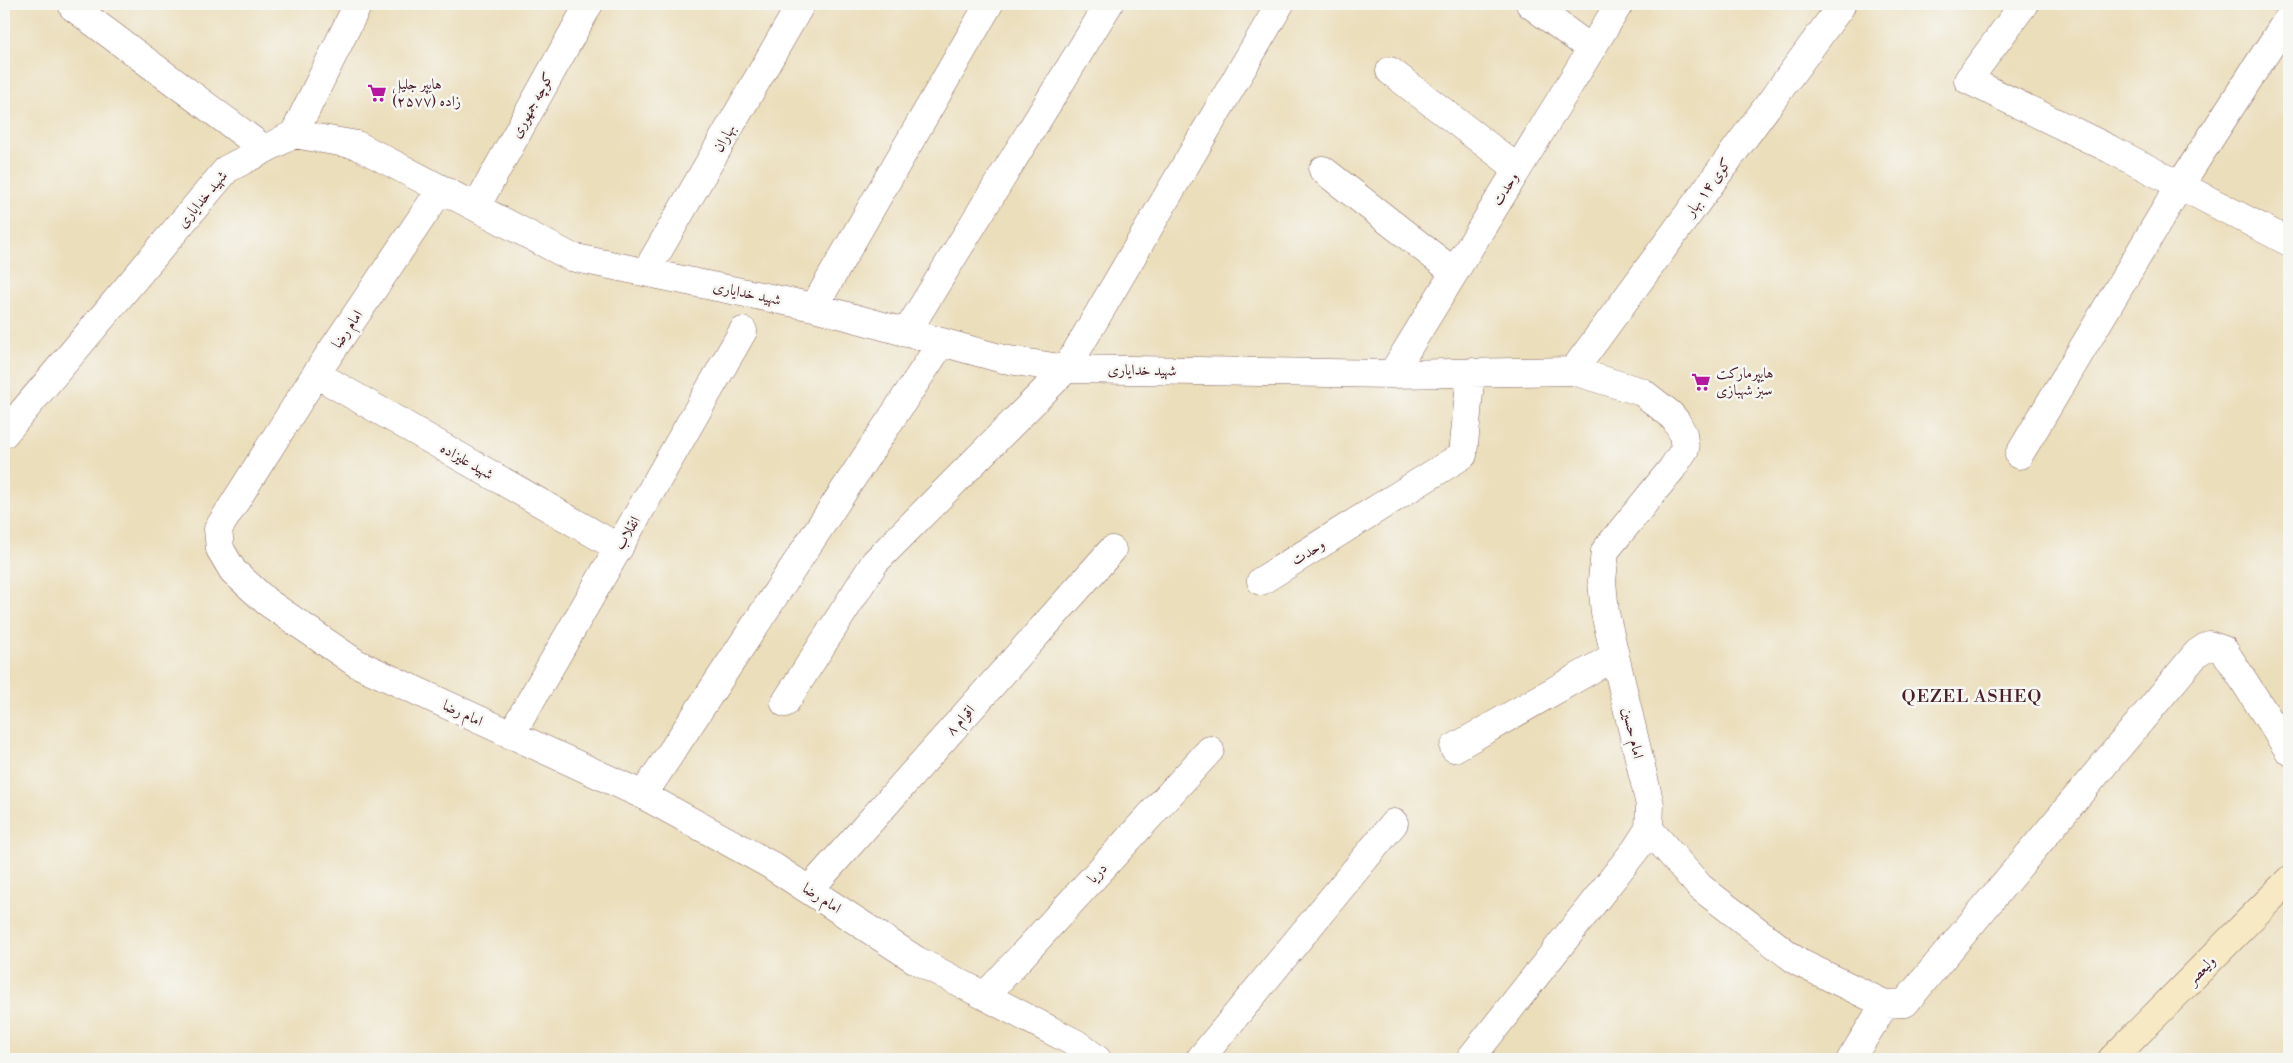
<svg xmlns="http://www.w3.org/2000/svg" width="2293" height="1063" font-family="'Libre Bodoni',Amiri,serif">
	<style>
		.lines { fill: none; stroke-linecap: round; stroke-linejoin: round }
		.street-casing { stroke: #82625d; stroke-width: 29 }
		.secondary-casing { stroke: #82625d; stroke-width: 29 }
		.street { stroke: #fff; stroke-width: 28 }
		.secondary { stroke: #f6e9c3; stroke-width: 28 }
		.labels { text-anchor: middle; stroke-width: 5; stroke-linejoin: round; paint-order: stroke }
		.poi-label { font-size: 15px; fill: #4a1f2b; stroke: #f6f6f2; text-anchor: start }
		.street-label { font-size: 15px; fill: #4a1f2b; stroke: #f6f6f2 }
		.quarter-label { font-size: 18px; letter-spacing: 1px; fill: #4a1f2b; stroke: #f6f6f2 }
	</style>
	<rect width="100%" height="100%" fill="#f6f6f2"/>
	<filter id="ink" filterUnits="userSpaceOnUse"><feTurbulence type="fractalNoise" baseFrequency=".02" numOctaves="2"/><feDisplacementMap in="SourceGraphic" scale="10" xChannelSelector="R" yChannelSelector="G"/><feConvolveMatrix kernelMatrix="1 2 1 2 8 2 1 2 1" color-interpolation-filters="sRGB"/></filter>
	<filter id="wash" filterUnits="userSpaceOnUse"><feTurbulence type="fractalNoise" baseFrequency=".0096" numOctaves="4" result="noise"/><feDisplacementMap in="SourceGraphic" scale="20" xChannelSelector="R" yChannelSelector="G"/><feGaussianBlur stdDeviation="1.12" result="paint"/><feColorMatrix in="noise" values="0 0 0 0 0 0 0 0 0 0 0 0 0 0 0 0 0 1.4 0 .05"/><feComposite in="paint" operator="in"/></filter>
	<g filter="url(#wash)">
		<rect width="100%" height="100%" fill="#ebdebb"/>
	</g>
	<g filter="url(#ink)">
		<g class="lines">
			<!-- street casing -->
			<g class="street-casing">
				<path id="street" d="M75 4 73 7 263 148
					M1530 4 1591 49
					M2024 4 1968 80 2110 149 2289 242
					M1390 71 1517 168
					M294 134 358 4
					M1323 170 1454 272
					M441 189 316 374 218 529 220 549 233 571 267 602 356 663 643 795 769 864 916 960 1077 1044 1097 1059
					M476 207 589 4
					M646 272 801 4
					M814 307 989 4
					M906 333 1109 4
					M1573 371 1841 6 1838 4
					M316 374 619 548
					M1392 374 1619 4
					M4 434 227 169 294 134 357 145 571 257 814 307 1003 359 1066 369 1392 374 1573 371 1642 392 1670 414 1676 421 1683 434 1685 449 1671 470 1605 551 1602 581 1605 613 1650 805 1649 829 1636 849 1470 1059
					M2019 455 2180 185 2289 17
					M1261 581 1463 455 1471 372
					M785 703 875 562 1066 369 1280 4
					M511 735 743 331
					M1454 748 1615 656
					M643 795 942 342
					M1649 829 1700 887 1798 962 1885 1004 1905 1003 2197 653 2209 645 2224 650 2289 751
					M809 890 1112 550
					M985 996 1210 750
					M1200 1059 1394 823
					M1851 1059 1885 1004"/>
			</g>
			<!-- secondary casing -->
			<g class="secondary-casing">
				<path id="secondary" d="M2112 1059 2289 880"/>
			</g>
			<!-- street -->
			<use href="#street" class="street"/>
			<!-- secondary -->
			<use href="#secondary" class="secondary"/>
		</g>
	</g>
	<!-- icons -->
	<defs>
		<g id="supermarket-bare" transform="scale(1.5)"><path d="M-6-5.5h2.5l.6 2H6L4.5 2H-2.5L-4.4-4H-6ZM-1.5 3.2a1.3 1.3 0 1 0 .1 0ZM3 3.2a1.3 1.3 0 1 0 .1 0Z" fill="#b5179e" stroke="#f6f6f2" stroke-width="2.5" paint-order="stroke"/></g>
	</defs>
	<g fill-rule="evenodd">
		<use href="#supermarket-bare" x="377" y="93"/>
		<use href="#supermarket-bare" x="1701" y="382"/>
	</g>
	<g class="labels">
		<!-- poi labels -->
		<g class="poi-label">
			<text x="392" y="89">هایپر جلیل<tspan x="392" dy="17">زاده (۲۵۷۷)</tspan></text>
			<text x="1716" y="378">هایپرمارکت<tspan x="1716" dy="17">سبز شهبازی</tspan></text>
		</g>
		<!-- street labels -->
		<g class="street-label">
			<text transform="translate(532 105) rotate(-61)" y="5">کوچه جمهوری</text>
			<text transform="translate(724 138) rotate(-60)" y="5">بهاران</text>
			<text transform="translate(1708 187) rotate(-54)" y="5">کوی ۱۴ بهار</text>
			<text transform="translate(1505 189) rotate(-59)" y="5">وحدت</text>
			<text transform="translate(202 199) rotate(-50)" y="5">شهید خدایاری</text>
			<text transform="translate(747 293) rotate(12)" y="5">شهید خدایاری</text>
			<text transform="translate(347 329) rotate(-56)" y="5">امام رضا</text>
			<text transform="translate(1142 370) rotate(1)" y="5">شهید خدایاری</text>
			<text transform="translate(467 461) rotate(30)" y="5">شهید علیزاده</text>
			<text transform="translate(627 533) rotate(-60)" y="5">انقلاب</text>
			<text transform="translate(1308 552) rotate(-32)" y="5">وحدت</text>
			<text transform="translate(463 713) rotate(25)" y="5">امام رضا</text>
			<text transform="translate(960 720) rotate(-48)" y="5">اقوام ۸</text>
			<text transform="translate(1633 733) rotate(77)" y="5">امام حسین</text>
			<text transform="translate(1097 873) rotate(-48)" y="5">دریا</text>
			<text transform="translate(822 898) rotate(33)" y="5">امام رضا</text>
			<text transform="translate(2201 970) rotate(-46)" y="5">ولیعصر</text>
		</g>
		<!-- quarter labels -->
		<g class="quarter-label">
			<text x="1972" y="702">QEZEL ASHEQ</text>
		</g>
	</g>
	<!-- margin -->
	<rect width="2293" height="1063" fill="none" stroke="#f6f6f2" stroke-width="20"/>
</svg>
